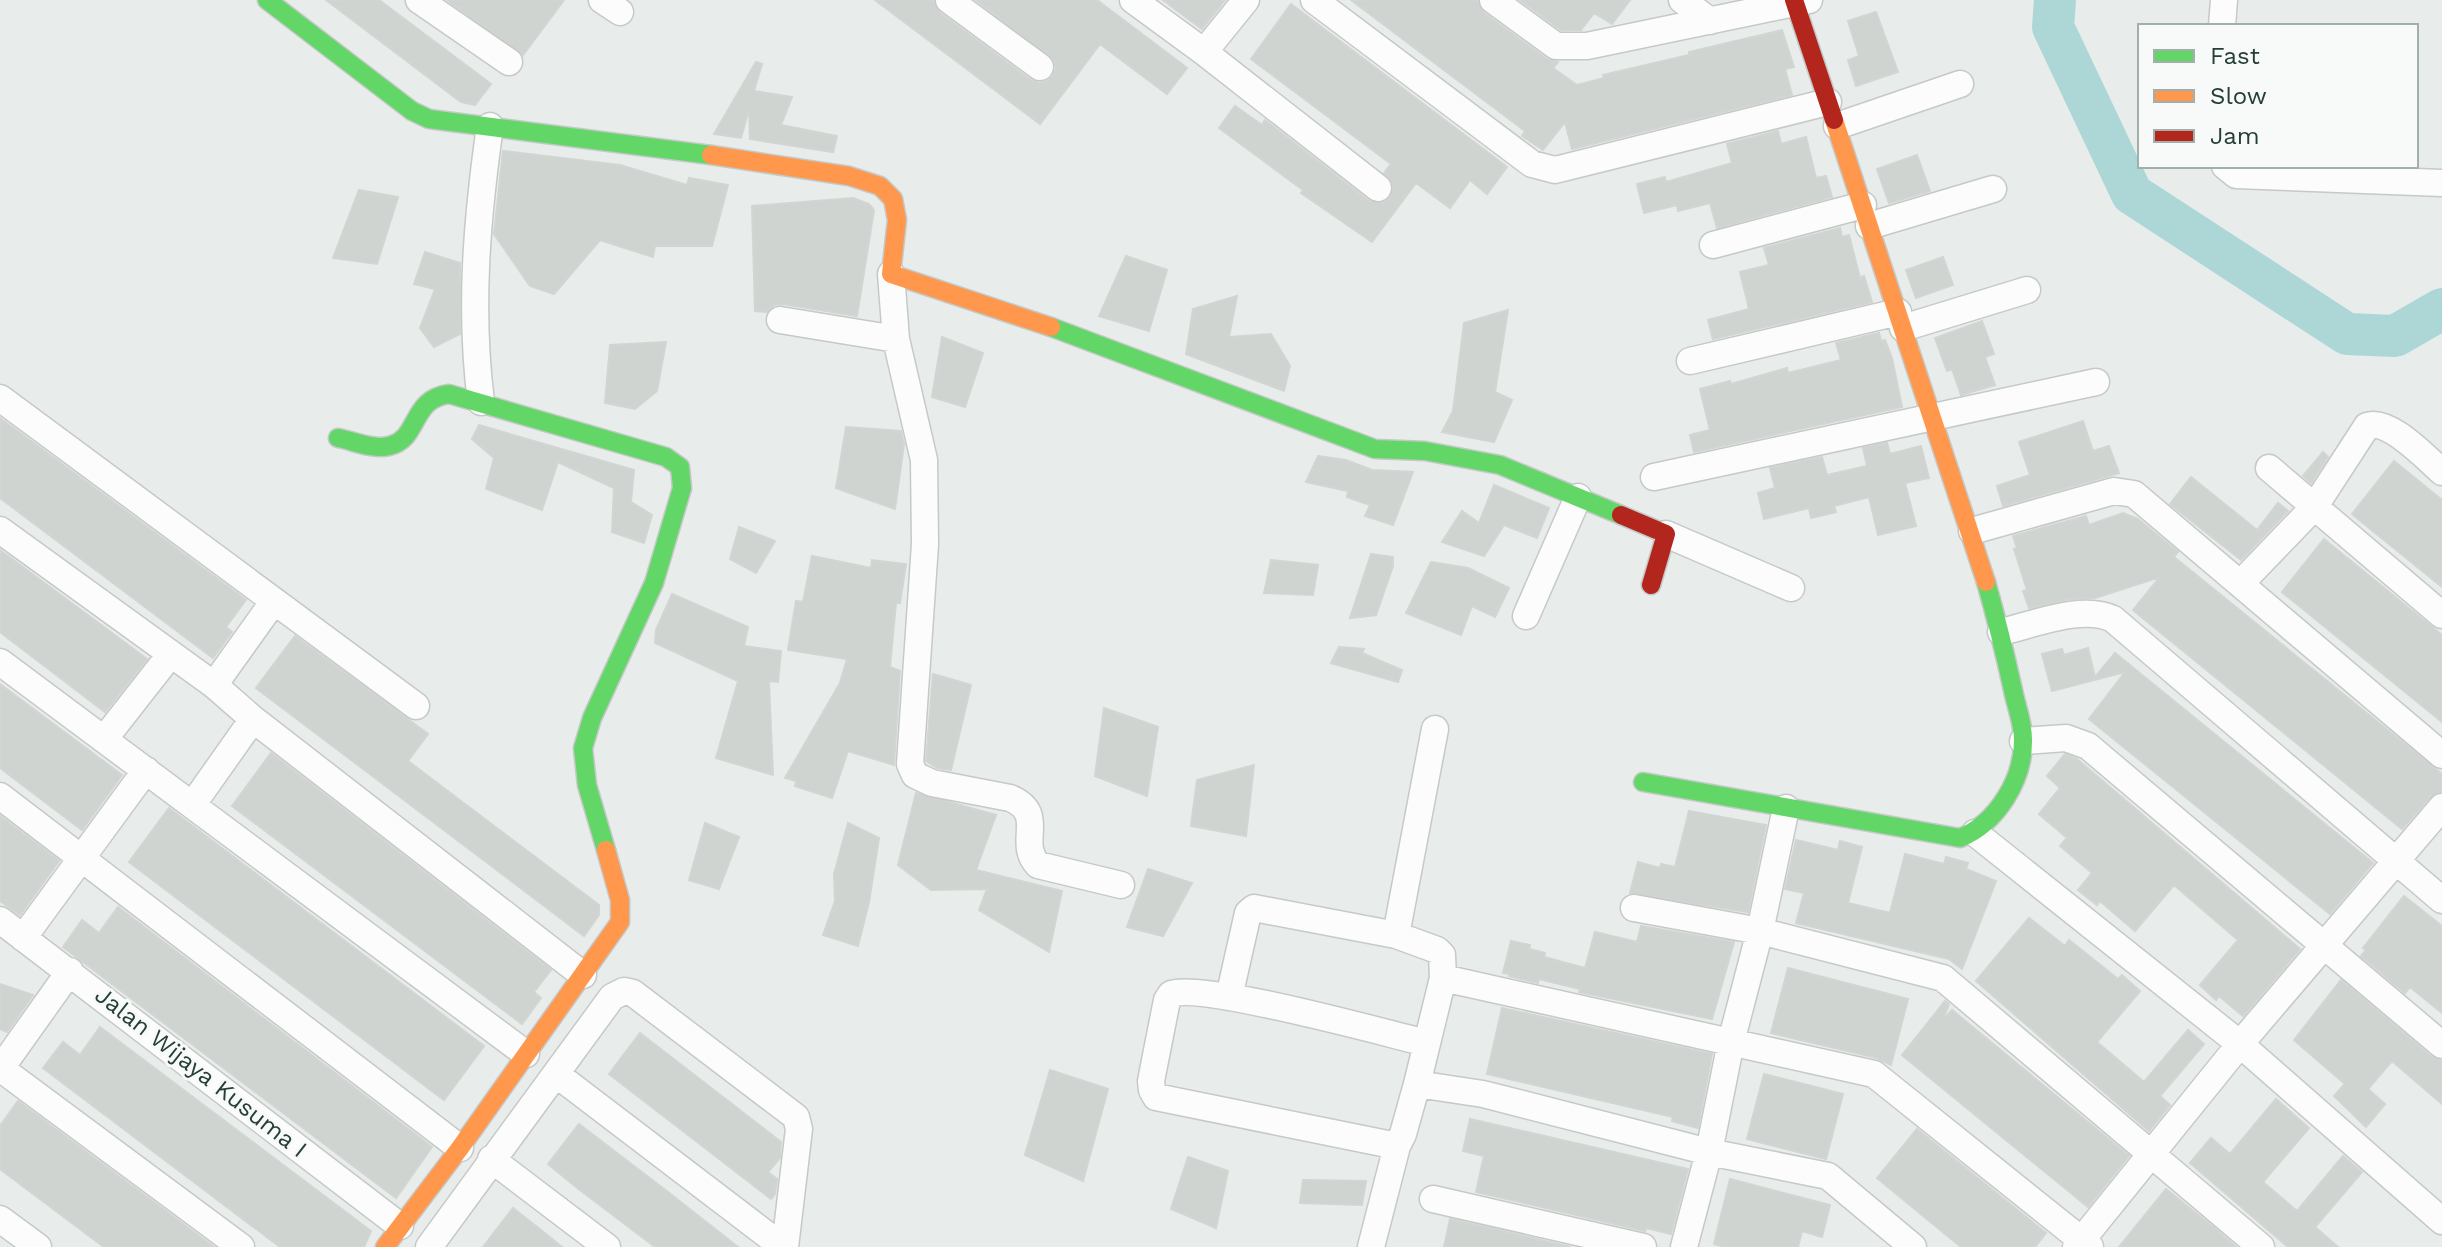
<svg xmlns="http://www.w3.org/2000/svg" width="2442" height="1247" font-family="'Work Sans',sans-serif">
	<style>
		.lines { fill: none; stroke-linecap: round; stroke-linejoin: round }
		.river { stroke: #acd7d6; stroke-width: 42 }
		.building { fill: #cfd4d1; stroke: #d1d5d3; stroke-width: 2 }
		.street-casing { stroke: #c5c9c7; stroke-width: 29 }
		.fast-casing { stroke: #c4c9c7; stroke-width: 21 }
		.slow-casing { stroke: #c4c9c7; stroke-width: 21 }
		.jam-casing { stroke: #c4c9c7; stroke-width: 21 }
		.street { stroke: #fcfcfc; stroke-width: 26 }
		.fast { stroke: #63d668; stroke-width: 18 }
		.slow { stroke: #ff974d; stroke-width: 18 }
		.jam { stroke: #b3261e; stroke-width: 18 }
		.labels { text-anchor: middle; stroke-width: 6; stroke-linejoin: round; paint-order: stroke }
		.street-label { font-size: 24px; fill: #263f34; stroke: #f7faf8 }
	</style>
	<rect width="100%" height="100%" fill="#e8ecea"/>
	<g class="lines">
		<!-- river -->
		<path class="river" d="M2055 0 2053 27 2132 194 2347 334 2395 336 2442 309"/>
	</g>
	<!-- building -->
	<path class="building" d="M326 0H379L491 84 475 105 461 102Z
		M447 0H564L523 55Z
		M875 0H933L940 13 1031 80 1039 83 1047 81 1053 76 1056 68 1054 60 976 0H1097L1187 68 1167 94 1100 44 1040 124Z
		M1163 0H1225L1202 29Z
		M1351 0H1477L1484 13 1547 59 1558 62 1553 68 1577 85 1604 78 1603 75 1689 55V52L1782 30 1794 67 1785 69 1792 95 1572 149 1565 122 1543 150 1522 136 1525 131Z
		M1520 0H1630L1612 24 1594 13 1581 30H1561Z
		M1291 4 1507 167 1487 194 1470 180 1450 208 1416 183 1372 242 1301 193 1303 190 1219 128 1235 106 1262 125 1265 120 1369 201 1383 203 1391 197 1393 183 1384 173 1391 164 1251 59Z
		M1876 12 1898 72 1856 86 1848 60 1859 56 1848 21Z
		M756 62 762 64 754 91 792 97 781 125 837 136 833 152 750 139 749 109 741 138 714 134Z
		M1778 131 1781 144 1806 137 1816 178 1826 176 1832 197 1717 228 1710 203 1678 211 1677 205 1644 213 1637 184 1665 177 1666 182 1732 163 1727 144Z
		M503 151 620 165 687 185 689 178 728 185 712 246H655L653 257 600 240 554 294 530 286 494 234Z
		M1917 155 1930 191 1889 203 1877 169Z
		M359 190 398 197 377 264 333 258Z
		M853 198 869 204 874 210 857 316 783 304 774 305 767 312 755 311 752 206Z
		M1840 228 1842 237 1849 235 1860 278 1864 276 1872 302 1713 339 1708 320 1749 309 1740 272 1769 265 1764 248Z
		M425 252 460 263V334L434 347 420 328 435 289 414 284Z
		M1126 256 1167 270 1149 331 1099 316Z
		M1943 257 1953 285 1916 298 1906 270Z
		M1237 296 1229 337 1271 334 1290 366 1284 391 1186 354 1193 309Z
		M1508 310 1495 392 1512 400 1494 442 1442 432 1453 411 1464 323Z
		M1982 321 1994 354 1985 357 1995 385 1961 395 1952 369 1947 371 1935 338Z
		M1879 333 1881 341 1885 340 1892 358 1902 407 1694 452 1690 435 1710 430 1700 389 1730 381 1731 384 1787 368 1788 373 1841 360 1836 343Z
		M942 337 983 353 965 407 932 397Z
		M666 342 657 391 635 409 605 403 610 345Z
		M0 418 246 600 226 627 232 632 213 658 0 498Z
		M2083 421 2093 451 2109 446 2119 473 2003 506 1997 486 2030 475 2019 442Z
		M479 425 634 470 631 502 652 515 644 543 612 532 614 488 558 462 542 510 486 489 494 458 472 439Z
		M846 427 901 431 904 444 895 509 836 488Z
		M1887 443 1890 454 1921 446 1929 478 1905 483 1916 526 1878 535 1869 497 1834 506 1836 512 1811 518 1809 508 1764 519 1758 493 1775 488 1770 468 1822 457 1827 475 1867 466 1863 448Z
		M2323 452 2328 457 2311 483 2303 476Z
		M1318 456 1346 460 1372 470 1413 472 1393 525 1365 516 1370 505 1347 497 1348 491 1306 482Z
		M2394 461 2442 500V587L2352 514Z
		M2191 477 2257 530 2278 503 2288 511 2241 560 2170 504Z
		M1494 485 1549 508 1537 538 1504 525 1484 556 1442 542 1462 511 1479 523Z
		M2123 513 2138 519 2178 552 2174 557 2442 774V791L2430 797 2402 829 2133 610 2160 577 2095 598 2070 599 2029 608 2023 591 2027 590 2014 549 2017 548 2013 536 2086 516 2089 525Z
		M739 527 775 541 756 573 730 559Z
		M2324 539 2442 635V722L2282 592Z
		M0 550 147 659 105 712 0 632Z
		M1371 554 1393 557V566L1376 615 1350 618Z
		M812 556 871 568 872 560 906 564 900 603H896L890 667 900 671 894 765 848 751 832 798 795 786 796 781 785 778 840 683 847 659 788 650 796 601 803 602Z
		M1271 560 1318 565 1313 595 1264 593Z
		M1431 562 1468 568 1509 588 1495 617 1472 606 1461 635 1406 613Z
		M672 594 748 627 744 646 781 651 778 682 769 681 773 775 716 758 738 681 655 643 656 630Z
		M295 636 428 734 408 761 599 905V915L584 936 256 688Z
		M1339 647 1364 649 1362 653 1402 670 1398 682 1331 663Z
		M2088 648 2095 677 2115 653 2373 863 2330 914 2089 719 2125 672 2052 691 2042 654 2062 649 2064 655Z
		M933 674 971 685 951 770 937 768 926 761Z
		M0 684 122 775 82 830 0 768Z
		M1104 708 1158 727 1147 796 1095 776Z
		M271 753 551 970 534 992 541 998 522 1024 232 806Z
		M2065 754 2077 759 2300 949 2243 1016 2219 996 2216 1000 2200 985 2238 940 2174 885 2135 931 2100 901 2097 905 2078 890 2092 873 2060 846 2067 838 2039 814 2060 788 2047 776Z
		M1254 765 1246 836 1191 826 1197 780Z
		M916 793 996 815 976 870 1062 891 1049 952 979 910 987 889 931 890 898 865Z
		M169 808 484 1046 444 1100 129 862Z
		M1689 811 1766 825 1748 912 1630 893 1638 862 1660 868 1661 864 1675 867Z
		M0 816 59 861 20 915 0 901Z
		M705 823 739 837 719 889 689 880Z
		M848 823 879 838 869 902 858 946 823 935 835 901 834 874Z
		M1796 840 1838 850 1840 841 1862 847 1848 903 1890 913 1905 854 1944 864 1946 857 1968 863 1966 869 1996 881 1962 969 1949 959 1796 923 1804 893 1785 889Z
		M1148 869 1192 883 1163 936 1127 927Z
		M2404 896 2442 926V1013L2410 987 2405 993 2361 956 2366 950 2363 948Z
		M118 907 432 1147 396 1198 63 947 82 920 99 933Z
		M2029 918 2065 946 2069 940 2118 979 2122 975 2140 991 2097 1042 2144 1082 2188 1030 2204 1044 2160 1096 2170 1105 2149 1131 1976 981Z
		M1641 926 1734 942 1712 1019 1579 992 1580 989 1539 979 1538 983 1509 976V974L1503 973 1511 941 1530 945 1529 949 1545 953 1544 957 1585 968 1595 932 1637 942Z
		M1788 968 1908 999 1891 1065 1877 1058 1771 1033Z
		M2341 980 2432 1057 2442 1061V1104L2392 1061 2368 1089 2385 1104 2366 1127 2334 1096 2345 1084 2294 1040Z
		M0 984 33 995 7 1032 0 1029Z
		M1945 1001 1949 1004 1943 1020 1952 1010 2129 1156 2088 1207 1902 1055Z
		M1502 1008 1712 1054 1698 1128 1672 1121 1673 1117 1487 1074Z
		M100 1027 371 1231 364 1247H280L43 1068 63 1042 80 1055Z
		M640 1033 781 1142 780 1158 768 1172 777 1179 775 1194 771 1199 609 1074Z
		M1050 1070 1108 1089 1083 1181 1025 1155Z
		M1764 1074 1843 1094 1826 1159 1747 1139Z
		M2276 1099 2309 1128 2263 1182 2297 1211 2343 1156 2362 1172 2315 1227 2338 1247H2288L2190 1163 2211 1138 2230 1154Z
		M18 1101 214 1247H104L0 1169V1126Z
		M1470 1119 1688 1169 1671 1234 1646 1228 1645 1231 1476 1192 1484 1156 1463 1151Z
		M579 1124 668 1192 738 1247H655L576 1187 548 1164Z
		M1917 1129 2046 1233 2035 1247H1961L1877 1178Z
		M1188 1157 1228 1171 1216 1228 1171 1209Z
		M1730 1179 1830 1205 1822 1237 1802 1231 1798 1247H1725L1714 1244Z
		M1303 1180 1366 1181 1362 1205 1300 1203Z
		M2166 1189 2212 1226 2236 1247H2119Z
		M513 1208 541 1230 562 1247H483Z
		M1450 1219 1571 1247H1444Z"/>
	<g class="lines">
		<!-- street casing -->
		<g class="street-casing">
			<path id="street" d="M419 0 509 62
				M602 0 620 12
				M949 0 1040 67
				M1133 0 1204 52 1378 188
				M1314 0 1532 164 1555 170 1828 102
				M1493 0 1556 46H1587L1809 0
				M1682 0 1710 21
				M2222 26 2224 0
				M1204 52 1246 0
				M1837 126 1960 84
				M2225 166 2236 175 2442 183
				M1869 226 1993 189
				M1713 245 1863 205
				M891 274 896 339 924 460 925 544 910 764 915 775 932 783 1010 798C1048 814 1016 842 1038 865L1121 885
				M780 320 896 339
				M1903 328 2027 290
				M1690 361 1898 312
				M0 398 416 706
				M481 402C469 308 477 218 490 126
				M2269 468 2442 615
				M1654 477 2096 382
				M0 530 214 685 253 719 583 975
				M1972 531 2114 491 2134 494 2442 755
				M1666 534 1791 588
				M2240 584 2315 506 2367 426C2389 418 2425 457 2442 472
				M1526 616 1578 497
				M2001 632C2032 625 2083 604 2113 619L2442 900
				M0 662 526 1054
				M214 685 274 601
				M105 738 170 655
				M2023 741 2066 738 2088 746 2442 1045
				M0 796 460 1148
				M193 804 253 719
				M1975 833 2240 1044 2442 1221
				M1634 908 1760 931 1943 978 2261 1247
				M0 920 400 1226
				M1396 935 1435 729
				M23 938 146 770
				M1443 978 1874 1074 2090 1247
				M1229 997 1248 913 1254 908 1396 935 1437 950 1442 955 1443 978 1417 1084 1403 1134 1397 1146 1371 1247
				M0 1068 241 1247
				M1 1068 70 971
				M556 1074 783 1247
				M1417 1084 1483 1094 1709 1152 1828 1176 1913 1247
				M1397 1146 1156 1097 1152 1090 1151 1081 1167 1000 1171 994C1202 982 1384 1033 1427 1043
				M491 1159 607 1247
				M1433 1199 1643 1247
				M0 1219 38 1247
				M429 1247 612 997 624 991 633 993 796 1117 799 1129 785 1247
				M1684 1247 1709 1152 1731 1042 1760 931 1786 808
				M2076 1247 2240 1044 2442 807"/>
		</g>
		<!-- fast casing -->
		<g class="fast-casing">
			<path id="fast" d="M267 0 412 111 429 119 711 155
				M1051 327 1375 449 1425 451 1500 465 1621 515
				M338 438C354 441 373 450 389 446 420 439 410 399 449 394L666 457 680 467 682 488 654 583 592 718 583 748 587 785 606 850
				M1643 782 1960 838C1997 823 2024 779 2023 739 2023 722 2016 706 2013 690 2005 654 1996 617 1986 582"/>
		</g>
		<!-- slow casing -->
		<g class="slow-casing">
			<path id="slow" d="M1834 120 1986 582
				M711 155 849 176 880 186 893 199 897 220 891 274 1051 327
				M385 1247 460 1148 620 922V900L606 850"/>
		</g>
		<!-- jam casing -->
		<g class="jam-casing">
			<path id="jam" d="M1794 0 1834 120
				M1621 515 1666 534 1651 585"/>
		</g>
		<!-- street -->
		<use href="#street" class="street"/>
		<!-- fast -->
		<use href="#fast" class="fast"/>
		<!-- slow -->
		<use href="#slow" class="slow"/>
		<!-- jam -->
		<use href="#jam" class="jam"/>
	</g>
	<g class="labels">
		<!-- street labels -->
		<g class="street-label">
			<text transform="translate(201 1072) rotate(38)" y="8">Jalan Wijaya Kusuma I</text>
		</g>
	</g>
	<!-- legend -->
	<rect x="2138" y="24" width="280" height="144" fill="#f7faf8" stroke="#a3afaa" stroke-width="2"/>
	<rect x="2154" y="50" width="40" height="12" fill="#63d668" stroke="#a3afaa" stroke-width="2"/>
	<text x="2210" y="64" font-size="24" fill="#263f34">Fast</text>
	<rect x="2154" y="90" width="40" height="12" fill="#ff974d" stroke="#a3afaa" stroke-width="2"/>
	<text x="2210" y="104" font-size="24" fill="#263f34">Slow</text>
	<rect x="2154" y="130" width="40" height="12" fill="#b3261e" stroke="#a3afaa" stroke-width="2"/>
	<text x="2210" y="144" font-size="24" fill="#263f34">Jam</text>
</svg>
